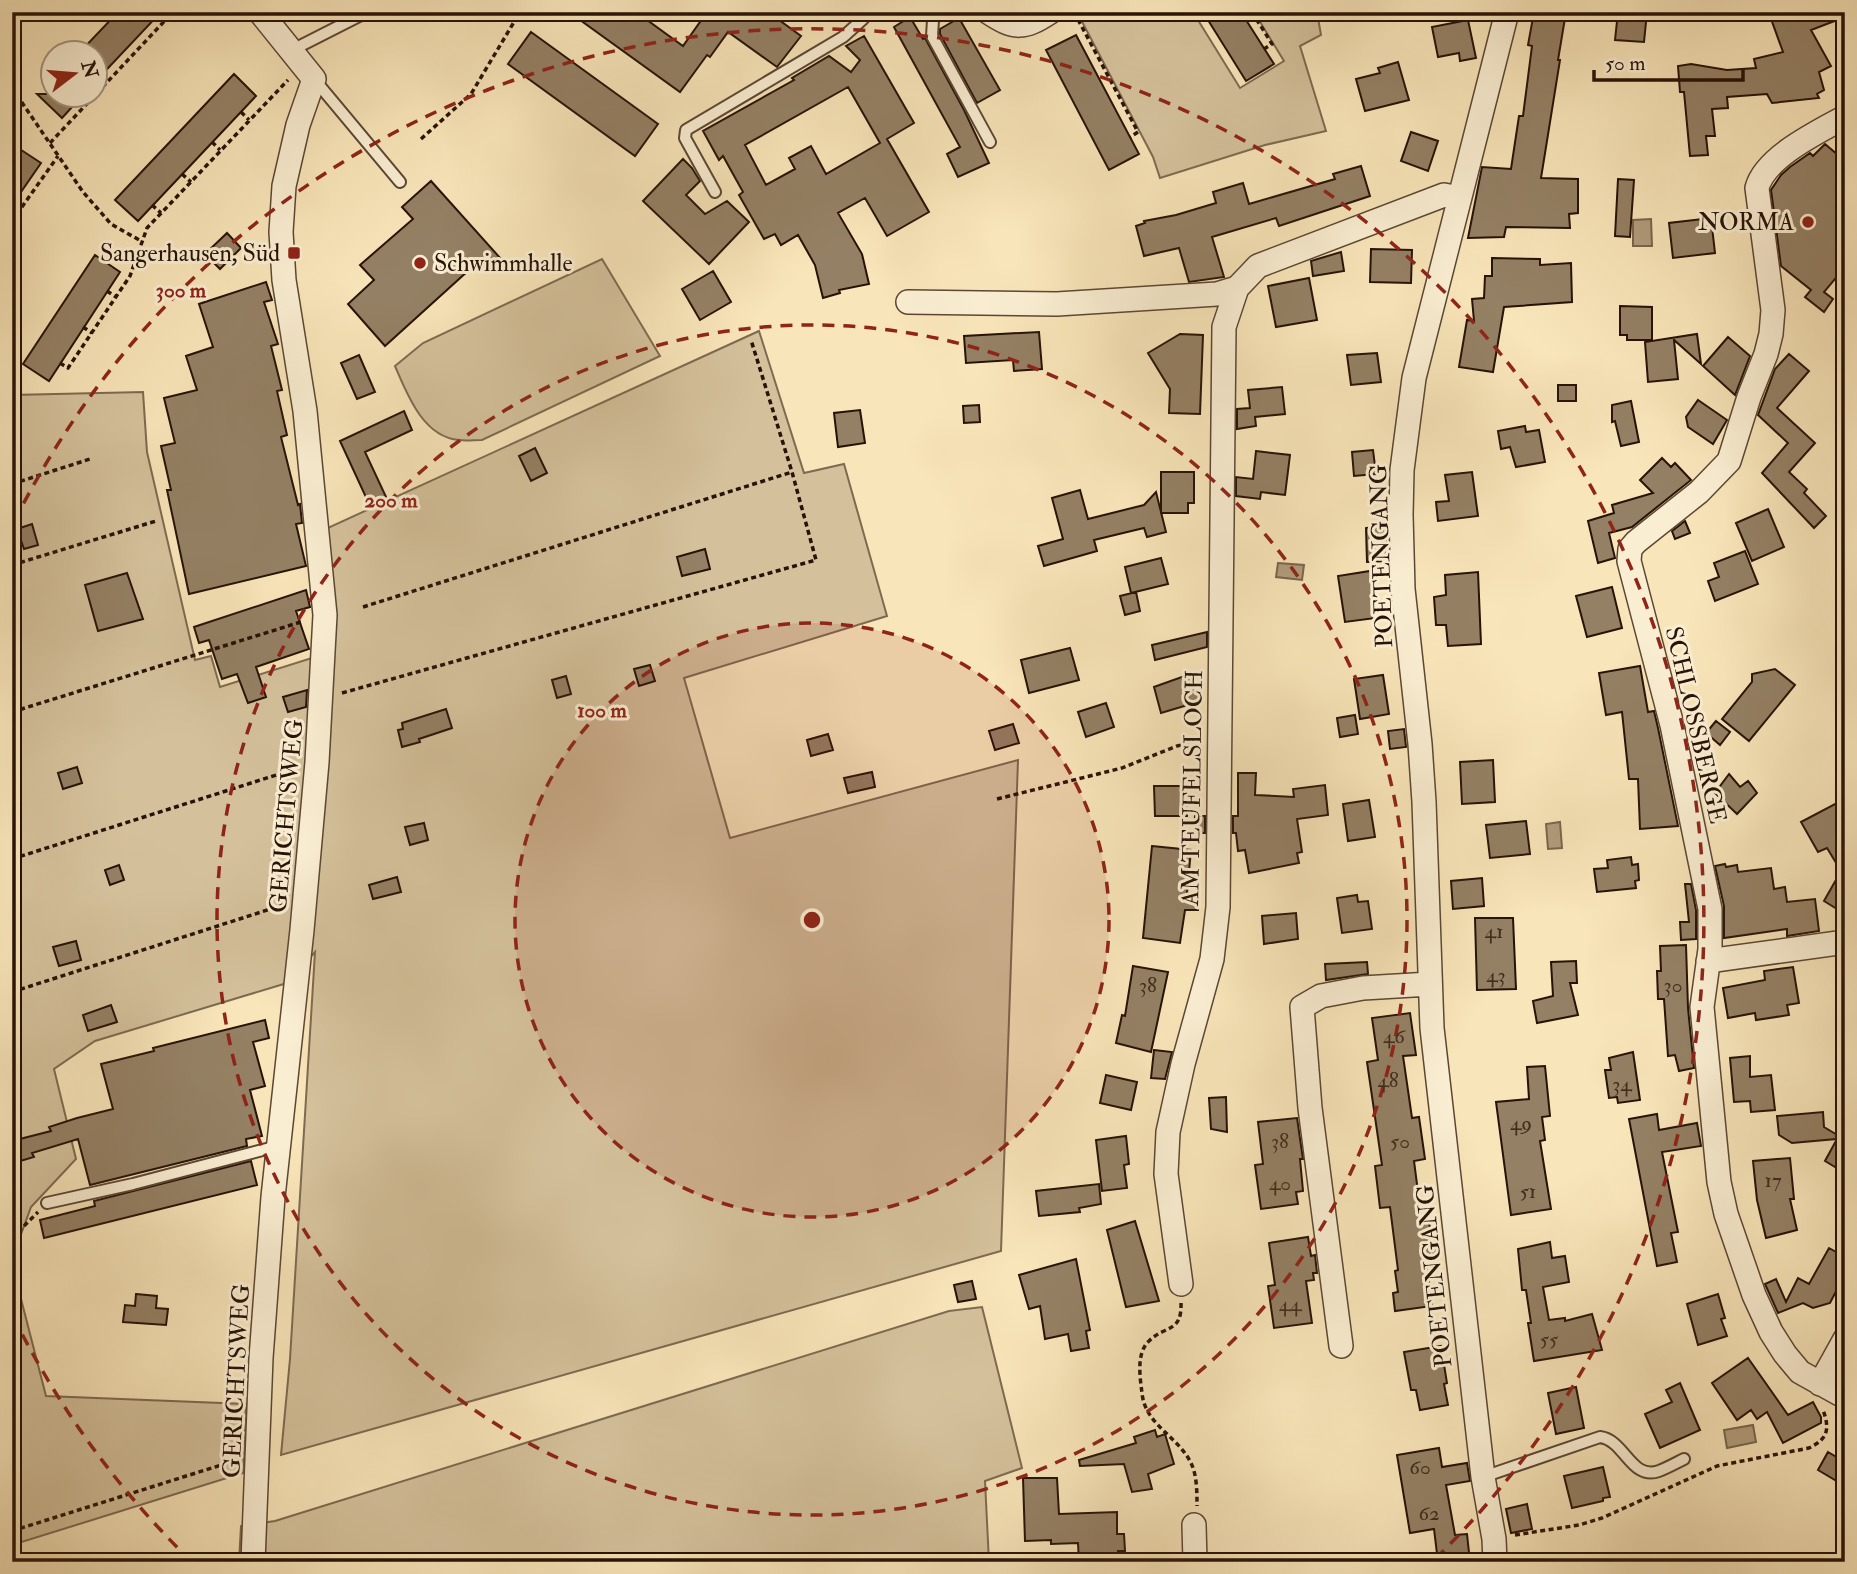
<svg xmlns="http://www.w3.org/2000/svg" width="1857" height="1574" font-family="'IM FELL Double Pica',serif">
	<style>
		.green { fill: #d4c19b; stroke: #7e6a51; stroke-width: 2 }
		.water { fill: #b19d7c; stroke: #7a654d; stroke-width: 2 }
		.building { fill: #948064; stroke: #271207; stroke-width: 2; fill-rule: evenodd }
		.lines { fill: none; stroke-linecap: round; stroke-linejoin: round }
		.service-casing { stroke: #5b4734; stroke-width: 14 }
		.minor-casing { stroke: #5b4734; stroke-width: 26 }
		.path { stroke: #271207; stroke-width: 3.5; stroke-dasharray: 5 3.5; stroke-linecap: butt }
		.service { stroke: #faeed2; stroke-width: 10 }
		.minor { stroke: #faeed2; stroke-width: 23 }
		.ring { fill: none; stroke: #8f2418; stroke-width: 3.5; stroke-dasharray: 12 9 }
		.poi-dot { fill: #8f2418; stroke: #faeed2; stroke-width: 2.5 }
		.labels { text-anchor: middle; stroke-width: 6; stroke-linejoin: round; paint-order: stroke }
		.number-label { font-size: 21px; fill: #422e1e }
		.poi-label { font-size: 24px; fill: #271207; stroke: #faeed2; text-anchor: end }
		.street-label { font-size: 24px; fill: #271207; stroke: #faeed2 }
		.centre { fill: #8f2418; stroke: #faeed2; stroke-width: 3.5 }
		.ring-label { font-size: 21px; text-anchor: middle; font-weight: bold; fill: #8f2418; stroke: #faeed2; stroke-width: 6; stroke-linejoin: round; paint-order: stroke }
	</style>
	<rect width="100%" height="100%" fill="#f8e5b9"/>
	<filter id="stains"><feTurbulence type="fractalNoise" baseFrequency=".00286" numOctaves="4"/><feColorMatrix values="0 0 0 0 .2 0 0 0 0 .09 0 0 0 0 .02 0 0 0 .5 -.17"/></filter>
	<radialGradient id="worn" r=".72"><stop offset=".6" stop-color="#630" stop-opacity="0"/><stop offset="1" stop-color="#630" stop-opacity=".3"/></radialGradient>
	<!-- green -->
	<path class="green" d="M1193 12 1240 88 1284 61 1254 12H1317L1321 35 1300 46 1326 131 1265 145 1160 178 1153 157 1077 12Z
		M602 259 660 356 482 440C474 440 466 441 459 440 423 437 407 394 395 366L423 343Z
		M759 331 804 473 844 464 887 616 684 678 730 838 1018 760 1001 1251 281 1455 290 1359 315 952 287 983 95 1041 54 1069 76 1159 31 1207 12 1259V395L143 392 147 452 195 660 211 656 220 687 312 658 316 611 308 537Z
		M12 1264 46 1396 246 1404 243 1473 12 1545Z
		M982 1307 1022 1468 985 1481 989 1562H239L241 1526 275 1521 949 1311Z"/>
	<!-- water -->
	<path class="water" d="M1651 219 1652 246H1633V220Z
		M1278 563 1304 565 1302 580 1276 577Z
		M1560 822 1562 848 1548 849 1546 824Z
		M1753 1425 1756 1442 1727 1448 1724 1430Z"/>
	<!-- building -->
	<path class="building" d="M118 12H161L94 83V52H80Z
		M569 12H636L683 46 707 12H768L801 36 777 67 728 32 710 57 707 55 680 92Z
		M1203 12H1241L1274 64 1246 81Z
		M1534 12H1566L1558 60H1560L1541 178 1578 179V213L1569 214 1570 228 1506 227 1504 237 1468 238 1482 167 1511 169 1519 116H1523L1532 46 1528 45Z
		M1618 12H1647L1644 42 1615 40Z
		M1780 12H1845V17L1811 30 1831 66 1819 72 1824 90 1817 94 1819 98 1772 103 1767 94 1727 97 1728 108 1712 109 1715 136H1706L1708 155 1690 156 1684 92H1680L1678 66 1691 64 1727 70 1756 68 1754 59 1783 52 1770 16Z
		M910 17 923 39 925 38 964 110 989 163 958 177 947 154 960 147 894 27Z
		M959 18 1000 90 977 103 940 34V29Z
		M1468 20 1476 58 1460 61 1459 53 1438 57 1432 27Z
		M531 32 658 124 635 156 508 64Z
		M1076 35 1139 154 1109 170 1046 50Z
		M864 36 914 123 887 139 929 212 887 236 865 198 838 213 862 254 869 284 839 290 840 293 823 298 815 265 798 235 781 245 775 234 764 239 739 195 743 192 723 156 719 160 703 131 794 80 792 78 829 56 851 72 860 60 846 46ZM848 87 880 143 826 174 811 146 789 158 795 169 766 185 745 145Z
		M1398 62 1409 100 1365 111 1356 79 1380 73 1378 68Z
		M234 74 256 96 138 221 115 200Z
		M37 94H84L62 118Z
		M1411 132 1438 141 1428 171 1401 161Z
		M12 144 41 163 12 205Z
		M1825 144 1845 161V267L1824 292 1833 299 1824 312 1805 297 1811 290 1781 266 1771 190 1781 175 1790 167 1810 153 1813 156Z
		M683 159 692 168 700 181 686 195 705 214 727 201 749 222 709 264 643 201Z
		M1361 166 1370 196 1279 226 1276 218 1212 237 1224 277 1189 282 1179 248 1144 256 1136 226 1145 223 1144 221 1176 215 1216 203 1213 192 1243 183 1249 204 1335 179 1333 174Z
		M1618 179 1634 180 1630 237 1615 236Z
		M431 181 501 259 488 271 479 261 385 346 348 304 374 280 360 265 413 219 402 207Z
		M1711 218 1715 253 1673 258 1669 223Z
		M227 233 241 248 220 269 205 254Z
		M1371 249 1412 250 1411 283 1370 282Z
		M1341 252 1344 271 1313 276 1311 261Z
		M95 255 120 272 49 381 23 364Z
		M1492 258 1540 259V265L1571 263 1572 302 1504 307 1493 372 1459 367 1467 320 1474 321 1472 299 1484 298 1485 276H1492Z
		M713 271 731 302 700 320 682 289Z
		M1309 278 1317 320 1276 327 1268 286Z
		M266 282 272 300 264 302 278 344 271 346 282 390 277 391 287 435 281 437 298 505 300 504 302 523 296 524 306 566 189 594 167 490H171L161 446 175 443 164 398 197 390 186 356 213 347 199 304Z
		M1620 306 1652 307V340H1627V335H1620Z
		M1039 332 1042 369 1014 371 1013 360 966 363 964 336Z
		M1180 334 1203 335 1200 414 1169 413 1170 389 1148 353Z
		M1697 334 1701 364 1674 340 1678 379 1648 382 1645 342Z
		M1728 337 1750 356 1735 395 1703 366Z
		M1377 353 1381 382 1351 385 1347 355Z
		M1789 354 1809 371 1777 408 1815 443 1789 472 1807 489 1804 493 1826 516 1814 528 1762 473 1788 443 1758 415 1775 369Z
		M359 355 375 392 357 399 341 363Z
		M1558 385H1576V401H1558Z
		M1282 387 1285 414 1255 417 1256 426 1237 429V409L1250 408 1248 390Z
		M1698 400 1727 420 1713 444 1688 427 1686 417Z
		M1631 401 1639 442 1621 446 1615 421 1612 422V405Z
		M979 405 980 422 964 423 963 406Z
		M860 410 865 443 838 447 834 413Z
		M404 411 412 430 365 452 387 499 370 506 340 441Z
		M1525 426 1526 432 1539 430 1545 462 1516 467 1510 447 1501 449 1498 431Z
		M535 448 547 473 531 481 519 456Z
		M1373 450 1376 474 1354 476 1352 452Z
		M1256 451 1290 455 1285 495 1261 492 1260 499 1236 496V477L1253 479Z
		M1662 458 1671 467 1675 463 1691 480 1632 527 1609 533 1615 558 1598 563 1588 521 1614 513 1612 505 1653 493 1640 480Z
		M1161 472H1194V503H1188V513H1161Z
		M1472 472 1478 516 1438 521 1436 502 1449 501 1445 475Z
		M1080 490 1088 519 1144 505 1156 492 1166 532 1147 537 1144 528 1094 540 1097 551 1044 566 1038 546 1063 539 1052 498Z
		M1768 509 1784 547 1752 561 1736 523Z
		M1685 521 1690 533 1675 539 1672 531Z
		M32 524 38 545 24 549 17 529Z
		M1386 525V561L1367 562 1366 528Z
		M705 549 710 569 682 576 677 557Z
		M1745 551 1758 584 1715 601 1708 581 1719 577 1714 563Z
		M1161 558 1168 584 1131 593 1125 567Z
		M1370 571 1376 618 1345 622 1338 576Z
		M1478 572 1481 644 1448 646 1446 625H1436L1434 597 1446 595 1445 575Z
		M127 573 143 619 98 631 85 585Z
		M1612 587 1622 628 1587 637 1576 596Z
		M306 590 310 607 296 611 309 649 256 667 266 697 248 703 237 674 222 679 209 640 199 643 194 627Z
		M1136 592 1140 611 1125 615 1120 596Z
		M1207 632V647L1155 660 1152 645Z
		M1070 648 1079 680 1029 693 1021 660Z
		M650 665 655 681 639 686 634 669Z
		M1640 666 1648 712 1654 711 1658 728 1678 826 1640 829 1638 779H1629L1622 712 1606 715 1599 673Z
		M1775 669 1795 685 1749 741 1722 719 1752 682V674Z
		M1193 673 1201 701 1161 713 1154 687Z
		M1383 675 1389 714 1360 719 1354 679Z
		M566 676 571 694 557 698 552 680Z
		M307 690 306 707 288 712 283 697Z
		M1106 703 1114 727 1086 737 1078 712Z
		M446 709 452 728 419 739 420 742 402 747 398 730 403 729 402 723Z
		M1355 715 1358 734 1340 737 1337 718Z
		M1716 721 1730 732 1720 745 1706 733Z
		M1013 724 1019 743 995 750 989 731Z
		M1404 729 1406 747 1390 749 1388 731Z
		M828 734 833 750 811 756 807 740Z
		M1493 760 1495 802 1462 804 1460 762Z
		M77 767 82 783 63 789 58 773Z
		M872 772 875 787 848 793 844 778Z
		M1238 773H1256L1255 795 1294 797 1293 789 1325 785 1328 815 1297 819 1302 852 1297 853 1299 863 1249 873 1245 850 1238 851 1236 833H1233V816H1238Z
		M1729 774 1740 787 1748 781 1757 793 1737 814 1715 793Z
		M1154 786H1186L1187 816H1155Z
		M1369 800 1375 837 1348 841 1343 804Z
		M1835 804 1839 810 1845 807V914L1824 901 1841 871 1827 848 1818 852 1801 822Z
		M1195 816H1205V833H1194Z
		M1526 821 1530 854 1490 858 1486 825Z
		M424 823 428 840 410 845 405 827Z
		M1152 846 1191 850 1187 893 1199 894 1198 910H1185L1180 943 1143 938Z
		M1631 857 1632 865 1638 864 1639 880 1635 881 1636 888 1597 892 1594 869 1608 868 1607 860Z
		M1725 864 1726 867 1737 865 1738 872 1771 868 1774 889 1785 887 1787 902 1815 899 1819 931 1787 936V929L1724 938V906L1715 866Z
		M119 865 124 880 110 885 105 870Z
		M397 877 401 892 373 899 369 885Z
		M1482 878 1484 906 1453 909 1451 881Z
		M1685 884H1691L1696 910V939L1681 940 1680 922H1689Z
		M1357 895 1358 902 1368 901 1372 929 1342 933 1337 898Z
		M1296 913 1298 939 1264 944 1262 916Z
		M1475 918H1513L1516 989 1477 990Z
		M76 941 81 960 59 966 53 947Z
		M1686 945 1688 1008 1694 1068 1679 1071 1675 1055 1668 1056 1664 999H1658L1657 971H1661L1660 946Z
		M1576 961 1577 983H1570L1578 1015 1537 1023 1533 1001 1553 996 1551 962Z
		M1367 962 1368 974 1326 980 1325 964Z
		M1133 966 1168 972 1151 1052 1116 1043 1122 1015 1125 1016Z
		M1793 967 1799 1003 1787 1005 1789 1015 1756 1020 1755 1013 1728 1018 1723 988 1765 980 1764 971Z
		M111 1005 117 1022 88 1031 83 1015Z
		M1410 1013 1416 1055 1403 1056 1412 1118 1419 1117 1425 1159 1414 1161 1422 1223 1429 1222 1431 1235 1439 1241 1440 1250 1434 1258 1435 1265 1427 1266 1432 1306 1395 1311 1393 1293 1398 1292 1395 1271 1398 1270 1390 1207 1380 1208 1375 1166 1382 1165 1367 1062 1378 1060 1372 1018Z
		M265 1020 269 1038 253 1042 265 1086 250 1090 262 1136 246 1139 247 1146 90 1185 78 1139 32 1153 34 1157 17 1162 12 1141 51 1131 49 1127 77 1118 113 1109 101 1064 154 1051 153 1048Z
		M1154 1050 1172 1052 1165 1079 1151 1078Z
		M1633 1052 1640 1100 1618 1103 1617 1097 1609 1098 1605 1070H1611L1609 1058Z
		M1750 1056V1077L1771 1075 1775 1110 1751 1112 1750 1101 1734 1102 1730 1058Z
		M1545 1066 1550 1116 1542 1117 1545 1140 1540 1141 1551 1209 1511 1215 1496 1102 1529 1099 1527 1067Z
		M1106 1075 1137 1082 1131 1110 1100 1103Z
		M1226 1097 1227 1132 1211 1129 1209 1098Z
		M1823 1112 1824 1127 1839 1136 1845 1126V1173L1825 1161 1837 1139 1792 1143 1779 1135 1777 1116Z
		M1657 1114 1659 1130 1697 1123 1701 1146 1662 1152 1678 1232 1671 1233 1677 1262 1657 1266 1629 1119Z
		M1297 1118 1303 1159H1300L1303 1191 1296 1192 1298 1204 1261 1209 1255 1165 1263 1164 1258 1122Z
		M1126 1136 1129 1164 1124 1165 1127 1188 1102 1191 1096 1140Z
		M1790 1158 1794 1199H1790L1797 1230 1766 1238 1757 1200 1753 1161Z
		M251 1161 257 1185 44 1238 40 1220 95 1206 94 1201Z
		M1099 1184 1101 1204 1079 1208 1080 1212 1039 1216 1036 1191Z
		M1135 1221 1159 1301 1126 1307 1107 1230Z
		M1308 1237 1311 1256 1315 1255 1317 1273H1313L1314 1280 1306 1281 1312 1323 1274 1328 1268 1286 1275 1285 1269 1243Z
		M1550 1242 1552 1258 1565 1256 1569 1282 1543 1287 1549 1320 1565 1318V1321L1592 1314 1602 1350 1534 1361 1528 1323H1531L1526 1290H1522L1518 1249Z
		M1829 1248 1845 1257V1274L1830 1303 1813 1308 1803 1303 1778 1313 1765 1284 1776 1279 1786 1302 1798 1278 1809 1284Z
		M1076 1259 1090 1330 1086 1331 1089 1348 1071 1351 1068 1334 1045 1339 1040 1306 1029 1309 1019 1275Z
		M972 1281 976 1299 958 1302 954 1285Z
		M136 1294 157 1296 156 1308 168 1309 166 1325 123 1322 125 1305 135 1306Z
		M1718 1294 1725 1318 1721 1319 1727 1336 1698 1345 1687 1304Z
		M1441 1346 1447 1383 1444 1384 1448 1405 1420 1410 1416 1390H1411L1404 1352Z
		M1748 1358 1788 1415 1813 1402 1821 1417V1423L1783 1443 1767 1412 1757 1419 1751 1410 1737 1420 1712 1383Z
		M1680 1383 1700 1430 1660 1448 1645 1414 1672 1402 1666 1390Z
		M1576 1387 1584 1428 1556 1434 1548 1393Z
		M1155 1430 1157 1437 1165 1434 1174 1464 1148 1474 1152 1489 1132 1492 1124 1464 1080 1466 1079 1460 1136 1443 1134 1437Z
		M1439 1448 1442 1467 1467 1463 1470 1481 1446 1485 1455 1535 1467 1534 1470 1562H1438L1434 1529 1410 1533 1397 1455Z
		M1828 1452 1845 1462V1486L1818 1470Z
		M1603 1467 1610 1497 1603 1498V1501L1572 1508 1564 1476Z
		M1023 1478H1057L1059 1514 1117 1512V1534H1124L1125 1551H1118V1562H1079L1078 1543 1051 1544V1540L1025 1541Z
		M1527 1504 1532 1529 1511 1533 1506 1509Z"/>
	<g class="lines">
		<!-- service casing -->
		<g class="service-casing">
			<path id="service" d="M940 12 933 20 932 36 990 142
				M292 53 302 45 367 12
				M314 79 400 182
				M715 192 685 138 686 130 843 37 863 19 867 12
				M47 1203 133 1184 278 1146
				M1483 1477 1600 1437C1625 1440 1631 1481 1659 1471 1667 1468 1676 1463 1684 1459"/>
		</g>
		<!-- minor casing -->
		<g class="minor-casing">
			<path id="minor" d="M988 12C1015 30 1024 29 1050 12
				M1845 117C1818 132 1765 157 1757 188L1773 310 1771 334 1766 354 1749 397 1729 461 1699 492 1636 542 1630 549 1629 561 1672 725 1710 909V949L1702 1007 1719 1182 1726 1214 1754 1295 1771 1332 1785 1354 1800 1372 1845 1397
				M908 302 1057 304 1217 294 1237 288 1258 266 1444 195 1459 198
				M1708 961 1845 942
				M1181 1284 1166 1174 1168 1132 1183 1064 1212 959 1218 907 1224 327 1237 288
				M1341 1346 1310 1108 1302 1007 1321 996 1363 988 1430 984
				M1820 1384 1845 1339
				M1194 1525 1195 1562
				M253 1562 261 1358 273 1197 302 930 317 762 325 615 305 411 284 280 281 232 284 186 298 125 314 79 260 12
				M1495 1562 1494 1539 1483 1477 1432 1028 1424 802 1420 744 1403 589 1401 515 1402 470 1414 378 1507 12"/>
		</g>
		<!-- path -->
		<path class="path" d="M1074 12 1138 132 1130 137
			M1252 12 1272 44 1264 49
			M12 88 83 192 111 224 141 241
			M241 112 249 120
			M421 139 471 94 520 12
			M212 142 220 150
			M50 143 173 12
			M182 174 191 182
			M152 205 161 213
			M12 221 58 156
			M107 291 116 297
			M83 327 92 333
			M60 363 68 368 130 276 147 228 288 80
			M12 484 90 459
			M12 565 156 521
			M363 607 792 472
			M342 693 816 560 792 472 751 340
			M12 712 304 621
			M997 799 1122 768 1177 746 1200 741
			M12 859 295 769
			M12 992 283 905
			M12 1238 38 1212
			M1181 1303C1182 1333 1165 1325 1149 1341 1136 1353 1140 1377 1142 1393 1145 1425 1178 1436 1191 1463 1197 1475 1197 1492 1197 1506
			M12 1531 237 1460
			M1515 1535 1579 1525 1602 1518 1717 1466 1809 1448C1828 1439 1830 1429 1823 1410"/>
		<!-- service -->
		<use href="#service" class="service"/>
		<!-- minor -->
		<use href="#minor" class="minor"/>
	</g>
	<!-- distance rings -->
	<circle cx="812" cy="920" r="297" fill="#8f2418" fill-opacity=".12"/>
	<g class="ring">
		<circle cx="812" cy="920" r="297"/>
		<circle cx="812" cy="920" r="595"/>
		<path d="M192 1562A892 892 0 0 1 14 1318M14 522A892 892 0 1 1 1432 1562"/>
	</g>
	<!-- markers -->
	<g class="poi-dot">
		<circle cx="1808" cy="222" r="7"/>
		<rect x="287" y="246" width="14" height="14" rx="3.5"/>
		<circle cx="420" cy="263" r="7"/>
	</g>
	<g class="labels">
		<!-- number labels -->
		<g class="number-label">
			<text x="1494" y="938">41</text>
			<text x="1496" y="982">43</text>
			<text x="1148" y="992">38</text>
			<text x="1673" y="992">30</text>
			<text x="1394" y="1043">46</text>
			<text x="1388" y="1087">48</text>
			<text x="1622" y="1091">34</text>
			<text x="1521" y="1130">49</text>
			<text x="1280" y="1148">38</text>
			<text x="1400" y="1148">50</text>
			<text x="1773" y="1187">17</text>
			<text x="1280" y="1190">40</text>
			<text x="1528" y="1198">51</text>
			<text x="1290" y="1311">44</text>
			<text x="1549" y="1346">55</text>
			<text x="1420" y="1474">60</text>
			<text x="1429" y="1520">62</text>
		</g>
		<!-- poi labels -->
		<g class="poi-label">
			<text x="1794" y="230">NORMA</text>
			<text x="280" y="261">Sangerhausen, Süd</text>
			<text x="434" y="271" text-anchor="start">Schwimmhalle</text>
		</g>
		<!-- street labels -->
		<g class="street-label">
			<text transform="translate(1381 556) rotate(-92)" y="8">POETENGANG</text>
			<text transform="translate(1696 725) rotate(77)" y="8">SCHLOSSBERGE</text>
			<text transform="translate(1192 788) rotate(-89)" y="8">AM TEUFELSLOCH</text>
			<text transform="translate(286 816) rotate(-85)" y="8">GERICHTSWEG</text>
			<text transform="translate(1434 1276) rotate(-96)" y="8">POETENGANG</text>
			<text transform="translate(236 1381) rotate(-87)" y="8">GERICHTSWEG</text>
		</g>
	</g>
	<circle cx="812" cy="920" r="10" class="centre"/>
	<g class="ring-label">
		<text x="181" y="297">300 m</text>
		<text x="391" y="507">200 m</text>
		<text x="602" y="717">100 m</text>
	</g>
	<!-- margin -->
	<rect width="1857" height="1574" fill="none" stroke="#f8e5b9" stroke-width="42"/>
	<rect x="14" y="14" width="1829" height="1546" fill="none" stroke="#271207" stroke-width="3.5"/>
	<rect x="21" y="21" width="1815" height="1532" fill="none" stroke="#271207" stroke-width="2"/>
	<!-- north arrow -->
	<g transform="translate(74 74) rotate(74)"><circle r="33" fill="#faeed2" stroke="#a69681" stroke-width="2"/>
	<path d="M0-5L12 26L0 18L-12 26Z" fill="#8f2418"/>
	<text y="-10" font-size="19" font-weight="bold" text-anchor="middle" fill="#271207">N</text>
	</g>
	<!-- scale -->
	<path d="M1594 70v10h149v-10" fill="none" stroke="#271207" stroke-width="3.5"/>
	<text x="1605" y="70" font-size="21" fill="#271207" stroke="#faeed2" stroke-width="5" paint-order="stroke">50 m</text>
	<rect width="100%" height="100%" filter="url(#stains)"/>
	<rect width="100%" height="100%" fill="url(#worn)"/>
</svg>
